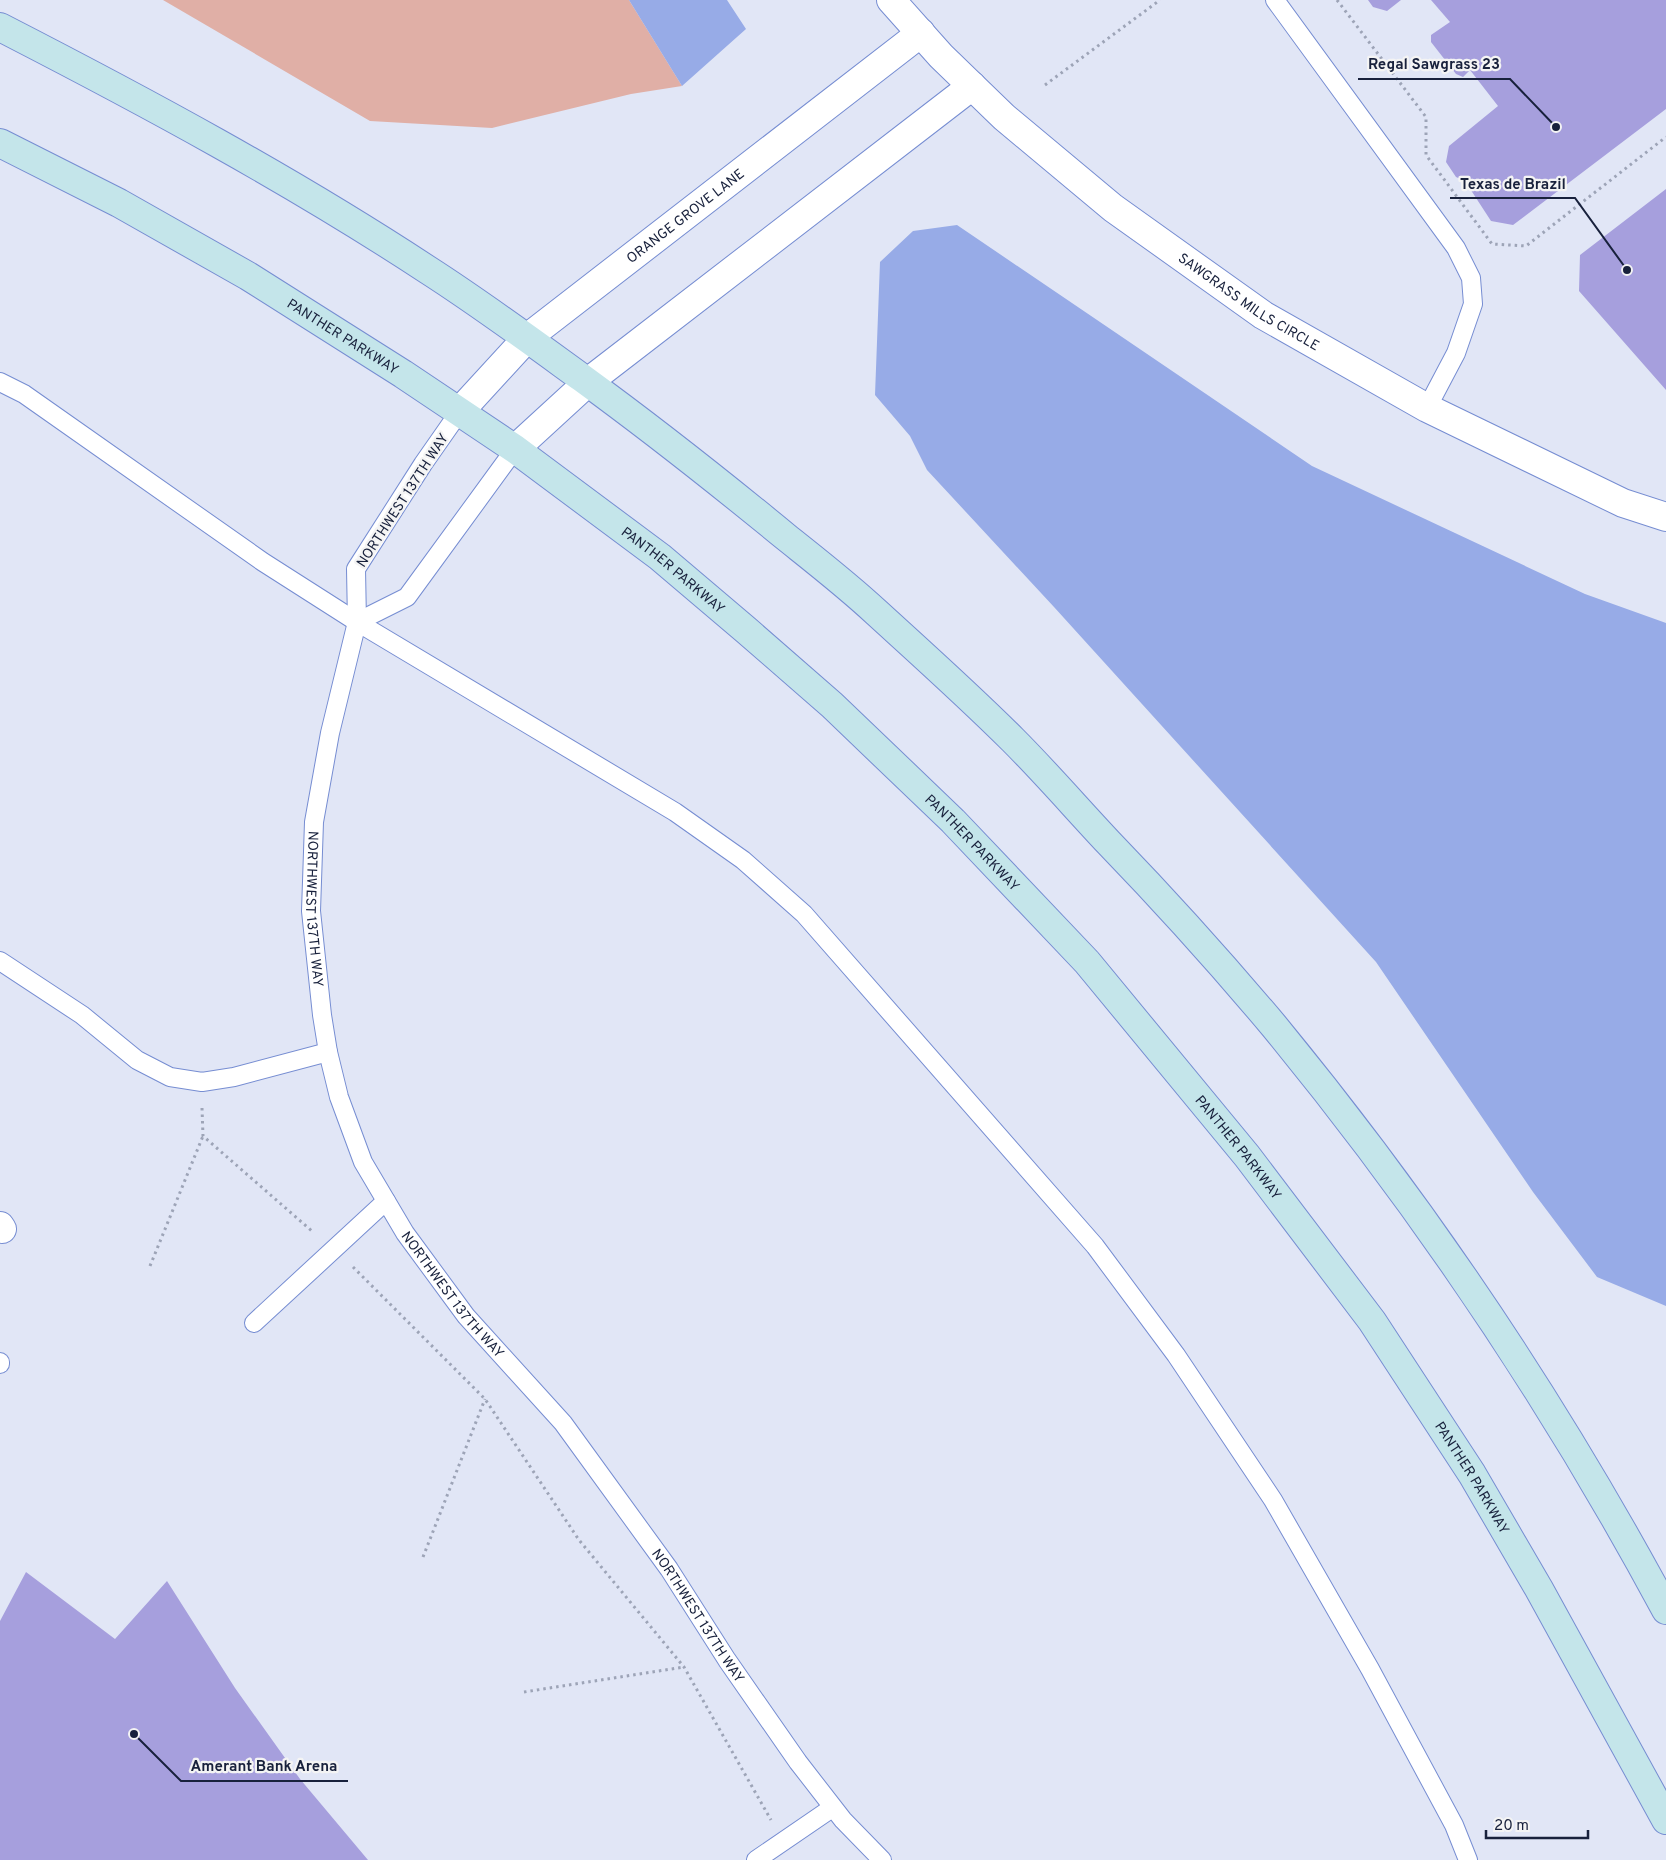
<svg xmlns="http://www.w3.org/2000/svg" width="1666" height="1860" font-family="Overpass,sans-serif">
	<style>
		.green { fill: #e0afa6 }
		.water { fill: #97abe7 }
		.building { fill: #a69fdd }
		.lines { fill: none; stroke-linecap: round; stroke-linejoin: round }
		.lane-casing { stroke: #768dd2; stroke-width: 20 }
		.street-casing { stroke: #768dd2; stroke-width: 30 }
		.secondary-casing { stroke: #768dd2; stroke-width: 30 }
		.path { stroke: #9da4b7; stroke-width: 3; stroke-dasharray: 2.5 4; stroke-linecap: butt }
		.lane { stroke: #fff; stroke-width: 18 }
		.street { stroke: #fff; stroke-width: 28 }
		.secondary { stroke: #c4e5ea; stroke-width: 28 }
		.labels { text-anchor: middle; stroke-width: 4.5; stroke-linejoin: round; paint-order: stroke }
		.street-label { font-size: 14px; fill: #18213c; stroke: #f4f4f4 }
		.leader { fill: none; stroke: #18213c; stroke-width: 2 }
		.callout-dot { fill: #18213c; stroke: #f4f4f4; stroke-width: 2 }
		.callout-label { font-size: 15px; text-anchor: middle; font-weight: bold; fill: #18213c; stroke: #f4f4f4; stroke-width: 4.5; stroke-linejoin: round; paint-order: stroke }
	</style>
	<rect width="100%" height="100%" fill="#e1e6f6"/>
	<!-- green -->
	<path class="green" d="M163 0H629L682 86 631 94 492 128 370 121Z"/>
	<!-- water -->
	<path class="water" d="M629 0H727L746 29 682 86Z
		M957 225 1312 466 1585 594 1666 623V1306L1597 1277 1533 1192 1376 962 1054 607 927 470 910 436 875 395 880 262 913 231Z"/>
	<!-- building -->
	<path class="building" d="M1368 0H1401L1387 11 1373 7Z
		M1431 0H1666V109L1513 225 1491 221 1465 181 1456 177 1446 162 1449 146 1498 106 1470 70 1463 77 1456 74 1431 42V35L1450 22Z
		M1666 189V390L1579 291 1580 255Z
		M26 1572 115 1639 167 1581 235 1688 300 1779 368 1860H0V1621Z"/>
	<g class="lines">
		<!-- lane casing -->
		<g class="lane-casing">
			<g id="lane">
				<path d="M1275 0 1456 248 1471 278 1473 304 1456 353 1427 408"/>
				<path d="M0 382 24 394 263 562 357 622 675 812 743 860 804 914 1095 1246 1176 1355 1273 1500 1370 1669 1454 1825 1468 1860"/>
				<path id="s1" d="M460 411 423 464 356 569 357 622 330 733 314 822 311 911 322 1015 328 1052 339 1097 363 1162 405 1233 466 1316 563 1423 669 1569 727 1660 798 1762 843 1820 882 1860"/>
				<path d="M357 622 407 597 515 449"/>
				<path d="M0 961 82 1015 137 1060 170 1077 202 1082 234 1077 328 1052"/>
				<path d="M254 1323 386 1201"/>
				<path d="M0 1362V1364"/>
				<path d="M756 1860 832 1808"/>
			</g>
		</g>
		<!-- street casing -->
		<g class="street-casing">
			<g id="street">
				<path id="s2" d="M891 0 941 56 1004 117 1113 208 1263 315 1427 408 1623 503 1666 517"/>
				<path id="s3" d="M460 411 527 338 921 33"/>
				<path d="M515 449 588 382 972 86"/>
				<path d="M0 1226 2 1229"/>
			</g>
		</g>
		<!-- secondary casing -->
		<g class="secondary-casing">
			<g id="secondary">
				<path d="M0 27C146 102 291 180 428 270 481 304 531 341 582 378 652 429 719 482 786 537 816 561 847 585 876 612 922 654 969 696 1013 740 1046 773 1077 809 1109 843 1166 902 1221 963 1274 1026 1422 1206 1556 1405 1666 1610"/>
				<path id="s4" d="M0 143 119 203 248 276 403 374 515 449 660 557 746 630 832 705 953 821 1087 962 1247 1156 1372 1321 1472 1474 1539 1589 1666 1820"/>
			</g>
		</g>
		<!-- path -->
		<path class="path" d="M1337 0 1426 117V155L1492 244 1526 246 1666 137
			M1045 85 1160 0
			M202 1108 203 1136 313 1232
			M150 1266 203 1136
			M353 1267 485 1399 579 1540 684 1667 771 1820
			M423 1557 485 1399
			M524 1692 684 1667"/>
		<!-- lane -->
		<use href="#lane" class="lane"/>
		<!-- street -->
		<use href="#street" class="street"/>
		<!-- secondary -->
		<use href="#secondary" class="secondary"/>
	</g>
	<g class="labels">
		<!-- street labels -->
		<g class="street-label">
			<text dy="5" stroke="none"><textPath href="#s3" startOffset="299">ORANGE GROVE LANE</textPath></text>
			<text dy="5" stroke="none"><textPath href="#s2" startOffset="470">SAWGRASS MILLS CIRCLE</textPath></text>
			<text dy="5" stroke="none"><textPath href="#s4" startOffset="394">PANTHER PARKWAY</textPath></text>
			<text transform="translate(402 500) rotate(-57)" y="5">NORTHWEST 137TH WAY</text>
			<text dy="5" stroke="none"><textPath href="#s4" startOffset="799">PANTHER PARKWAY</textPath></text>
			<text dy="5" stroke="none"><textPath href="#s4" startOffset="1204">PANTHER PARKWAY</textPath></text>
			<text dy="5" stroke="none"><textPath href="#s1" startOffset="534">NORTHWEST 137TH WAY</textPath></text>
			<text dy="5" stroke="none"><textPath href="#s4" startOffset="1609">PANTHER PARKWAY</textPath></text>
			<text dy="5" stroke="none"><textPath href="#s1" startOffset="954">NORTHWEST 137TH WAY</textPath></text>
			<text dy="5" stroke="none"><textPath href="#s4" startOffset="2014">PANTHER PARKWAY</textPath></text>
			<text dy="5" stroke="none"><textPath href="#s1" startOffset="1359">NORTHWEST 137TH WAY</textPath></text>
		</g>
	</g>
	<!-- callouts -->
	<path class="leader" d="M1556 127L1510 79H1358M1627 270L1575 198H1450M134 1734L181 1781H348"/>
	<g class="callout-dot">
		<circle cx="1556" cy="127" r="5"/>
		<circle cx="1627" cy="270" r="5"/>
		<circle cx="134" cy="1734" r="5"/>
	</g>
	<g class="callout-label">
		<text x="1434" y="69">Regal Sawgrass 23</text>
		<text x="1513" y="189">Texas de Brazil</text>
		<text x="264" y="1771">Amerant Bank Arena</text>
	</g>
	<!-- scale -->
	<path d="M1486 1830v8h102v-8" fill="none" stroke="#18213c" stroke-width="2.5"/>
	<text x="1494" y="1830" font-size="15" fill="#18213c" stroke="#f4f4f4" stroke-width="4" paint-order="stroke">20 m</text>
</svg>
